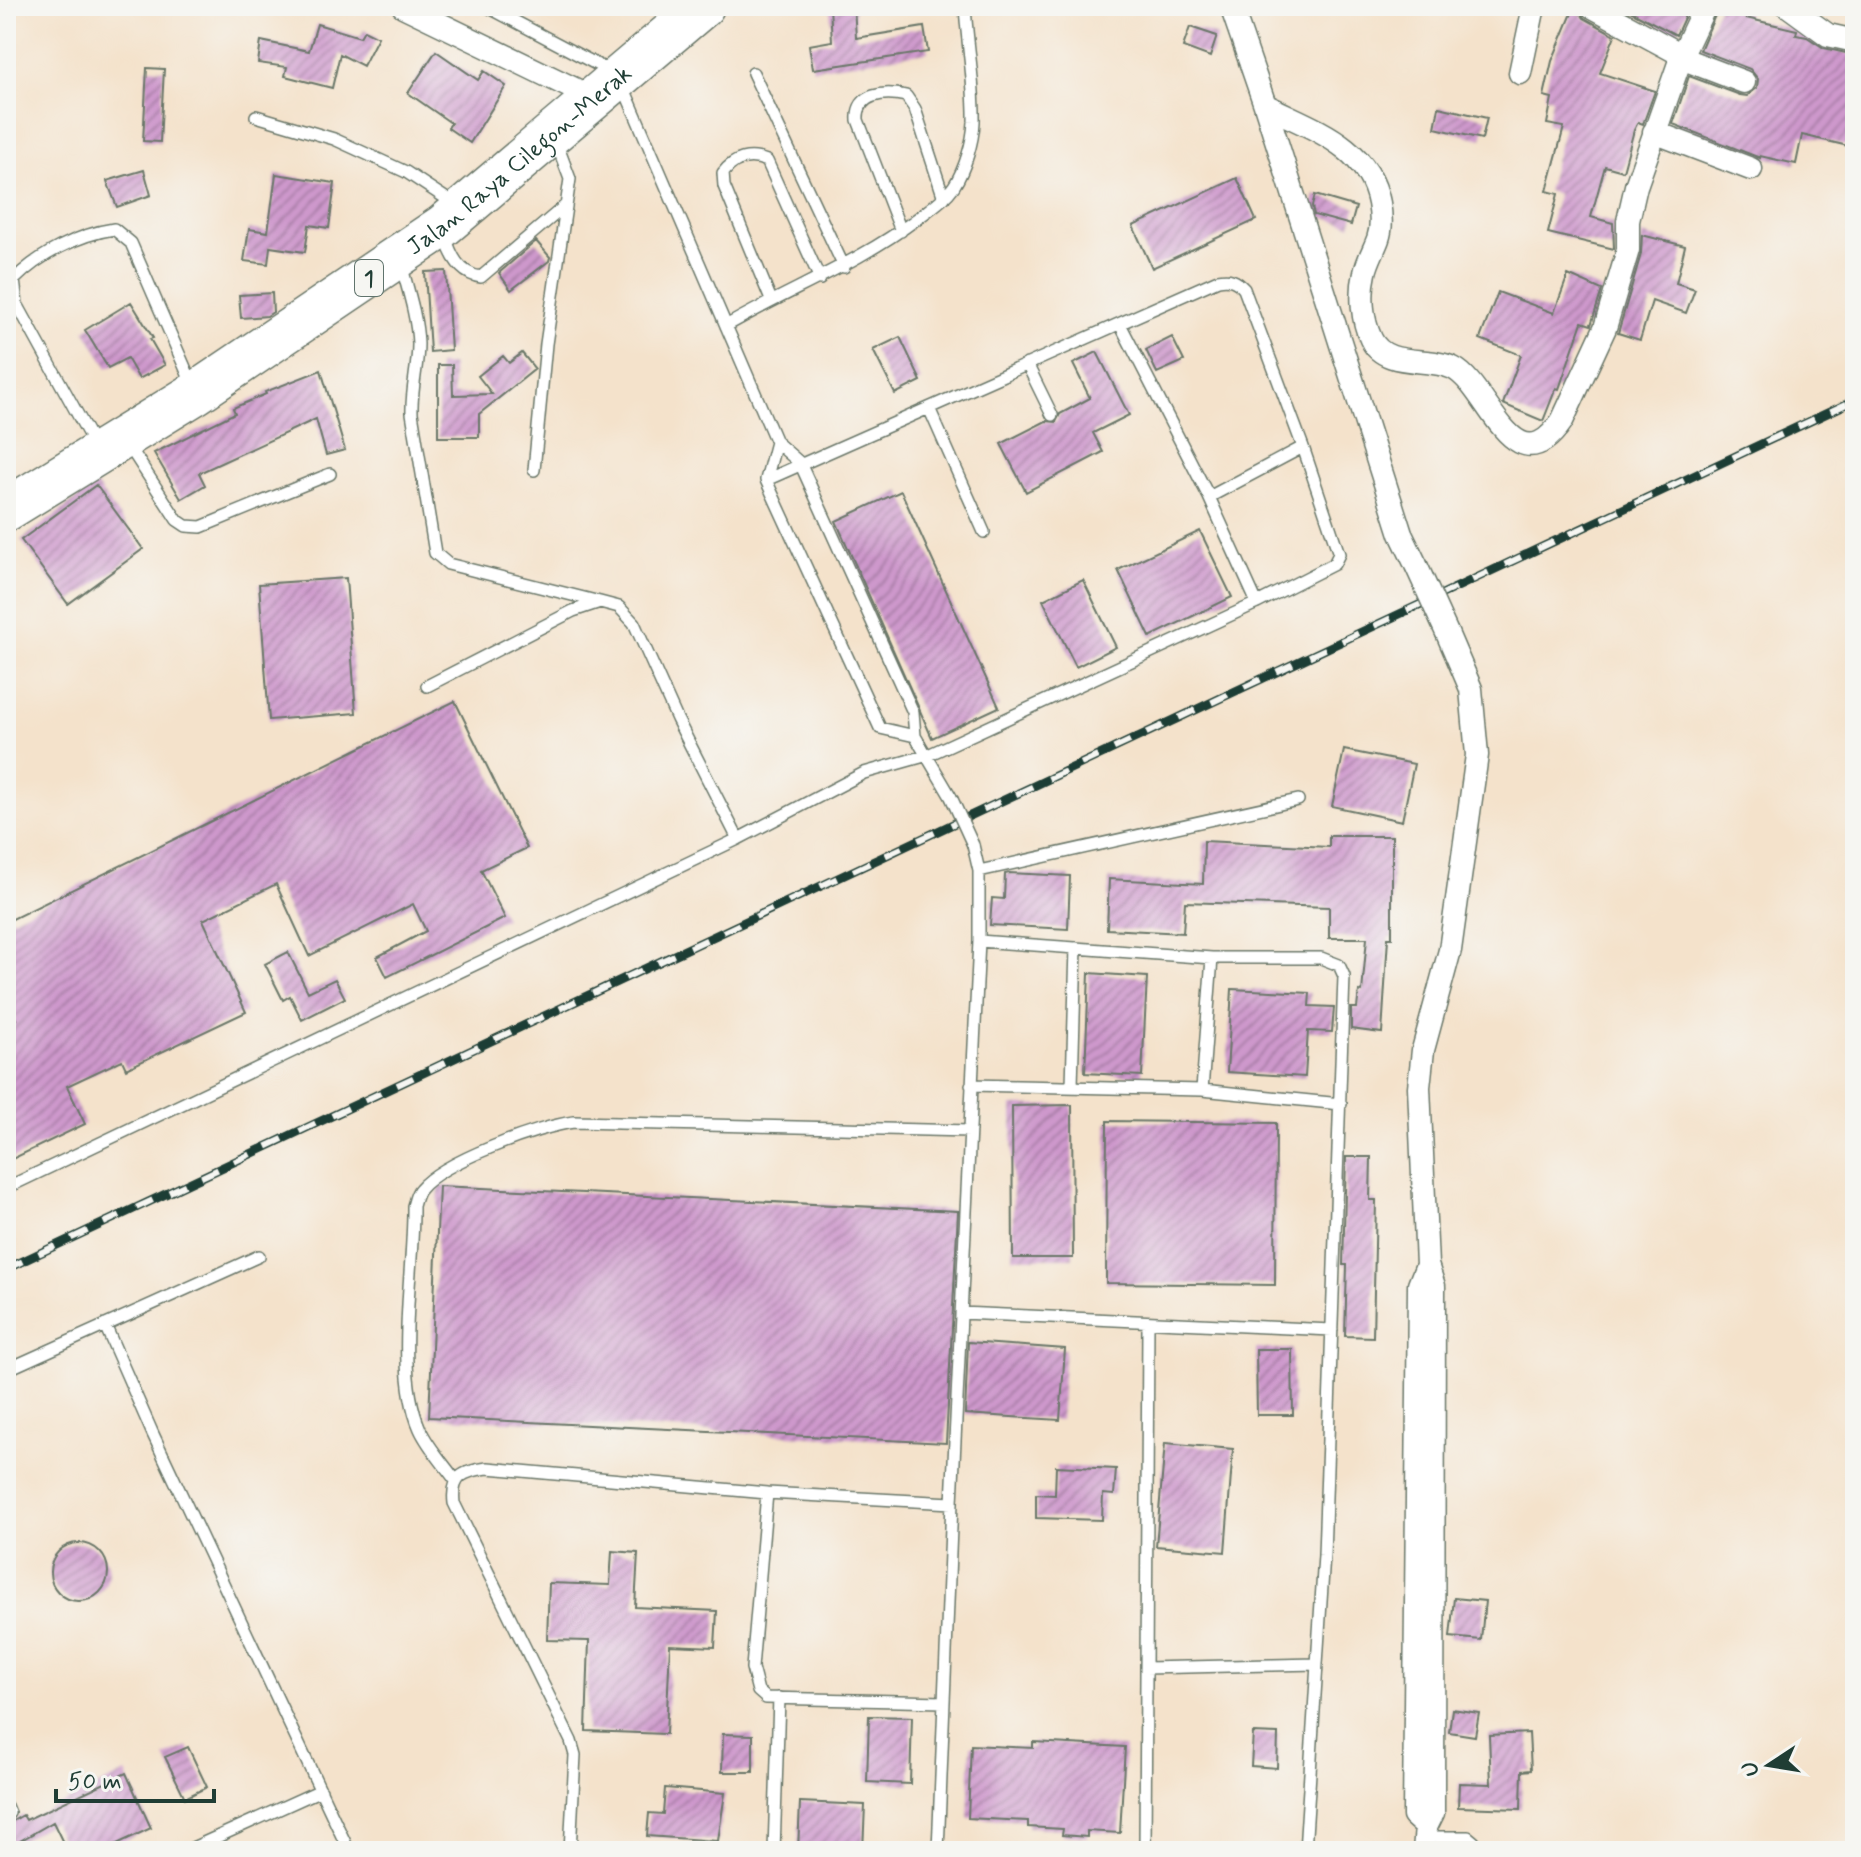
<svg xmlns="http://www.w3.org/2000/svg" width="1861" height="1857" font-family="Mynerve,sans-serif">
	<style>
		.building { fill: url(#building-hatch) }
		.lines { fill: none; stroke-linecap: round; stroke-linejoin: round }
		.lane-casing { stroke: #6a7769; stroke-width: 14 }
		.street-casing { stroke: #6a7769; stroke-width: 25 }
		.highway-casing { stroke: #6a7769; stroke-width: 45 }
		.lane { stroke: #fff; stroke-width: 11 }
		.street { stroke: #fff; stroke-width: 22 }
		.highway { stroke: #fff; stroke-width: 42 }
		.rail-casing { stroke: #1f3d34; stroke-width: 9 }
		.rail { stroke: #f6f6f2; stroke-width: 6; stroke-dasharray: 18; stroke-linecap: butt }
		.lane-bridge-casing { stroke: #6a7769; stroke-width: 14; stroke-linecap: butt }
		.street-bridge-casing { stroke: #6a7769; stroke-width: 25; stroke-linecap: butt }
		.lane-bridge { stroke: #fff; stroke-width: 11 }
		.street-bridge { stroke: #fff; stroke-width: 22 }
		.labels { text-anchor: middle; stroke-width: 7; stroke-linejoin: round; paint-order: stroke }
		.shield { fill: #f6f6f2; stroke: #60746d; stroke-width: 2 }
		.shield-label { font-size: 22px; font-weight: bold; fill: #1f3d34 }
		.street-label { font-size: 24px; fill: #1f3d34; stroke: #f6f6f2 }
	</style>
	<defs>
		<pattern id="building-hatch" width="6" height="6" patternUnits="userSpaceOnUse" patternTransform="scale(2)"><rect width="6" height="6" fill="#ce98cc"/><path d="M-1 1l2-2M0 6l6-6M5 7l2-2" fill="none" stroke="#a77da6"/></pattern>
	</defs>
	<rect width="100%" height="100%" fill="#f6f6f2"/>
	<filter id="ink" filterUnits="userSpaceOnUse"><feTurbulence type="fractalNoise" baseFrequency=".0125" numOctaves="2"/><feDisplacementMap in="SourceGraphic" scale="16" xChannelSelector="R" yChannelSelector="G"/><feConvolveMatrix kernelMatrix="1 2 1 2 8 2 1 2 1" color-interpolation-filters="sRGB"/></filter>
	<filter id="wash" filterUnits="userSpaceOnUse"><feTurbulence type="fractalNoise" baseFrequency=".006" numOctaves="4" result="noise"/><feDisplacementMap in="SourceGraphic" scale="32" xChannelSelector="R" yChannelSelector="G"/><feGaussianBlur stdDeviation="1.8" result="paint"/><feColorMatrix in="noise" values="0 0 0 0 0 0 0 0 0 0 0 0 0 0 0 0 0 1.4 0 .05"/><feComposite in="paint" operator="in"/></filter>
	<g filter="url(#wash)">
		<rect width="100%" height="100%" fill="#f4e2cb"/>
		<g id="blocks">
			<!-- building -->
			<path class="building" d="M830 6H854L856 38 924 27 928 52 813 69 809 45 832 41Z
				M1575 6 1584 18 1615 35 1600 73 1655 91 1643 124 1638 122 1634 130 1623 171 1605 166 1591 217 1613 223 1614 249 1548 233 1558 194 1547 191 1564 127 1547 124 1552 98 1544 96 1552 61Z
				M1621 6H1687L1689 7 1676 35Z
				M1719 6H1750L1746 18 1797 30 1796 35 1807 37 1824 48 1855 55V117L1848 146 1802 135 1796 164 1760 156V158L1673 124 1689 76 1740 95 1747 96 1757 88 1758 79 1750 69 1700 50Z
				M317 24 360 37 364 30 378 37 363 66 340 54 332 88 285 76 287 67 258 63 261 41 309 51Z
				M1190 27 1217 36 1210 57 1183 47Z
				M436 51 478 80 484 71 506 86 470 143 448 128 451 123 408 93Z
				M147 68 164 69 160 142 143 141Z
				M1439 107 1487 118 1482 139 1435 128Z
				M144 170 151 195 117 207 107 181Z
				M276 174 335 183 329 228 309 225 305 252 270 247 268 264 244 261 249 229 268 232Z
				M1237 178 1256 220 1152 268 1133 226Z
				M1315 195 1356 207 1351 225 1314 215 1312 206Z
				M1642 235 1685 246 1676 283 1695 289 1686 313 1652 301 1640 340 1618 333 1641 254Z
				M536 241 550 257 549 261 511 290 499 273Z
				M446 271 451 350 430 352 425 272Z
				M1568 275 1602 290 1591 325 1582 322 1559 389 1556 388 1543 421 1503 404 1521 355 1480 339 1498 292 1554 313Z
				M272 293 273 312 267 316 241 318 239 295Z
				M131 302 153 338 150 339 165 365 139 379 127 358 108 368 85 330Z
				M900 337 921 381 895 394 873 350Z
				M1172 337 1184 361 1157 373 1146 350Z
				M1097 352 1129 415 1093 433 1103 452 1026 492 1001 444 1046 421 1056 422 1060 414 1090 398 1073 364Z
				M522 353 535 369 479 414V437H438V365H452L453 395 492 394 478 376 503 356 509 363Z
				M321 370 345 450 326 455 316 419 199 473 205 485 181 499 154 453 235 413 233 408 266 394 265 392Z
				M96 485 143 549 68 604 21 540Z
				M901 491 999 707 932 738 836 521Z
				M1200 531 1232 597 1150 637 1118 570Z
				M346 578 356 713 269 720 259 584Z
				M1083 580 1116 647 1076 667 1043 600Z
				M455 701 527 848 481 870 505 918 387 977 377 957 426 931 413 904 309 956 276 884 203 920 246 1012 126 1069 122 1060 67 1086 85 1124 6 1162V1024L16 1019 6 999V922Z
				M1344 750 1414 764 1402 821 1332 806Z
				M1329 836H1392V938H1388L1382 1033 1351 1029V1008H1357L1359 991 1362 992 1367 938H1329V907L1185 902 1183 933 1107 929 1109 879 1203 884 1204 841 1329 847Z
				M1009 873 1070 876 1068 929 990 925 992 898 1004 899 1005 874Z
				M288 952 308 992 335 979 345 998 302 1020 290 996 283 1000 265 964Z
				M1089 973 1147 977 1142 1076 1085 1073Z
				M1232 989 1310 993 1309 1006 1334 1007 1332 1032 1308 1031 1305 1077 1227 1072Z
				M1072 1105 1073 1258H1013L1012 1106Z
				M1107 1121 1276 1123 1275 1285 1106 1283Z
				M1346 1157H1371L1370 1200H1376L1373 1337 1345 1336 1347 1265H1343Z
				M439 1186 958 1211 946 1443 429 1417Z
				M968 1342 1065 1349 1060 1420 965 1414Z
				M1256 1349H1292L1293 1415H1257Z
				M1165 1443 1233 1449 1225 1552 1156 1546Z
				M1056 1466 1116 1469 1114 1495 1103 1494 1102 1520 1036 1518V1494L1055 1495Z
				M50 1572a29 29 0 1 1 58 0a29 29 0 1 1-58 0Z
				M612 1551 638 1553 635 1607 717 1611 715 1647 670 1645 666 1734 586 1731 589 1641 547 1640 549 1583 610 1585Z
				M1454 1598 1485 1601 1481 1640 1450 1637Z
				M1452 1709 1479 1713 1475 1736 1449 1732Z
				M869 1716 912 1717 910 1784 867 1782Z
				M1253 1733 1278 1734 1277 1768 1251 1766Z
				M1529 1733 1531 1770 1522 1771 1521 1809 1458 1807 1459 1783 1491 1784 1489 1735Z
				M723 1734 753 1735V1772H722Z
				M1033 1742 1125 1747 1120 1833 1087 1831V1837L1062 1835 1063 1829 1028 1827V1821L968 1818 971 1745 1033 1748Z
				M188 1747 207 1787 185 1798 165 1757Z
				M126 1773 151 1828 102 1851H67L53 1822 13 1845 6 1833V1825L23 1815 26 1820Z
				M665 1788 725 1793 718 1841 647 1836 649 1813 663 1814Z
				M800 1802 865 1805 863 1851H798Z"/>
		</g>
	</g>
	<g filter="url(#ink)">
		<use href="#blocks" fill-opacity="0" stroke="#6a7769" stroke-width="2"/>
		<g class="lines">
			<!-- lane casing -->
			<g class="lane-casing">
				<path id="lane" d="M486 6 613 73
					M753 73 844 267
					M623 86 776 442 800 463 913 712 915 736 951 797
					M256 116 334 139 406 172 456 205
					M901 231 858 120C856 93 885 91 906 96L915 109 944 198
					M445 235C450 254 459 274 481 277L566 205
					M401 264C408 290 417 317 418 344 418 367 411 390 412 413L435 553 448 564 600 602
					M771 300 724 186 723 173C734 158 750 154 767 161L820 279
					M1120 324 1209 497 1257 603
					M726 326C790 289 859 263 918 218 931 208 945 199 954 186 965 169 973 142 974 122 975 84 967 44 965 6
					M1027 364 1052 415
					M929 408 984 532
					M776 442 766 480 880 728 915 736
					M95 446 17 304 14 280C38 255 79 234 114 229L131 243 193 386
					M129 446 177 520 186 526 201 527 330 474
					M534 470 546 344 570 179 555 139
					M1209 497 1303 447
					M427 686 573 611 600 602 619 607 634 623 677 719 738 839
					M979 871 1298 800
					M979 941 1212 958H1321L1339 965 1344 976 1324 1555 1305 1851
					M971 1085 1202 1090 1341 1104
					M1072 1085 1076 948
					M1202 1090 1212 958
					M6 1188 738 839 864 773 928 755 1257 603 1334 564 1339 554 1303 447 1244 289C1236 280 1230 278 1218 280L766 480
					M961 1313 1332 1330
					M105 1325 152 1432 349 1851
					M6 1370 259 1256
					M456 1481C444 1464 428 1447 420 1429 394 1370 414 1272 413 1206 415 1200 416 1193 420 1189 442 1162 539 1126 574 1122L970 1131
					M767 1493 752 1668 758 1691 766 1698 944 1702
					M1146 1668 1317 1664
					M6 1806 9 1813
					M1425 1837H1468L1474 1842 1476 1851
					M186 1851 321 1790
					M570 1851 575 1755 571 1741 454 1503C451 1476 463 1471 488 1468L767 1493 952 1503
					M774 1851 779 1698
					M938 1851 952 1503 979 941V871L973 845
					M1145 1851 1148 1322"/>
			</g>
			<!-- street casing -->
			<g class="street-casing">
				<path id="street" d="M403 6 593 98
					M1231 6 1265 105 1401 534 1416 565
					M1591 6 1682 55
					M1788 6 1828 35 1855 41
					M1681 58 1744 82
					M1520 73 1533 11 1537 6
					M1265 105C1312 129 1368 145 1379 203 1381 214 1382 228 1378 239 1374 250 1367 262 1365 273 1360 294 1362 320 1371 339 1385 369 1428 356 1453 368 1488 385 1514 491 1562 421L1605 328 1628 250V221L1636 186 1682 55 1705 6
					M1654 132 1751 169
					M1426 1827 1414 1816 1419 1285 1427 1265
					M1424 1851 1426 1827 1433 1813 1434 1286 1427 1265 1419 1087 1423 1050 1450 950 1477 755 1471 689 1447 633"/>
			</g>
			<!-- highway casing -->
			<g class="highway-casing">
				<g id="highway">
					<path id="s1" d="M6 510 196 393 443 226 703 6"/>
				</g>
			</g>
			<!-- lane -->
			<use href="#lane" class="lane"/>
			<!-- street -->
			<use href="#street" class="street"/>
			<!-- highway -->
			<use href="#highway" class="highway"/>
			<!-- rail casing -->
			<g class="rail-casing">
				<path id="rail" d="M6 1269 1855 400"/>
			</g>
			<!-- rail -->
			<use href="#rail" class="rail"/>
			<!-- lane-bridge casing -->
			<g class="lane-bridge-casing">
				<path id="lane-bridge" d="M951 797 973 845"/>
			</g>
			<!-- street-bridge casing -->
			<g class="street-bridge-casing">
				<path id="street-bridge" d="M1416 565 1447 633"/>
			</g>
			<!-- lane-bridge -->
			<use href="#lane-bridge" class="lane-bridge"/>
			<!-- street-bridge -->
			<use href="#street-bridge" class="street-bridge"/>
		</g>
	</g>
	<g class="labels">
		<!-- shield labels -->
		<rect class="shield" x="355" y="260" width="28" height="36" rx="6"/>
		<g class="shield-label">
			<text x="369" y="286">1</text>
		</g>
		<!-- street labels -->
		<g class="street-label">
			<text dy="8" stroke="none"><textPath href="#s1" startOffset="622">Jalan Raya Cilegon-Merak</textPath></text>
		</g>
	</g>
	<!-- margin -->
	<rect width="1861" height="1857" fill="none" stroke="#f6f6f2" stroke-width="32"/>
	<!-- north arrow -->
	<g transform="translate(1769 1765) rotate(258)" stroke="#f6f6f2" stroke-width="6" paint-order="stroke">
	<path d="M0-6L14 30L0 20L-14 30Z" fill="#1f3d34"/>
	<text y="-12" font-size="22" font-weight="bold" text-anchor="middle" fill="#1f3d34">U</text>
	</g>
	<!-- scale -->
	<path d="M56 1789v12h158v-12" fill="none" stroke="#1f3d34" stroke-width="4"/>
	<text x="68" y="1789" font-size="24" fill="#1f3d34" stroke="#f6f6f2" stroke-width="6" paint-order="stroke">50 m</text>
</svg>
